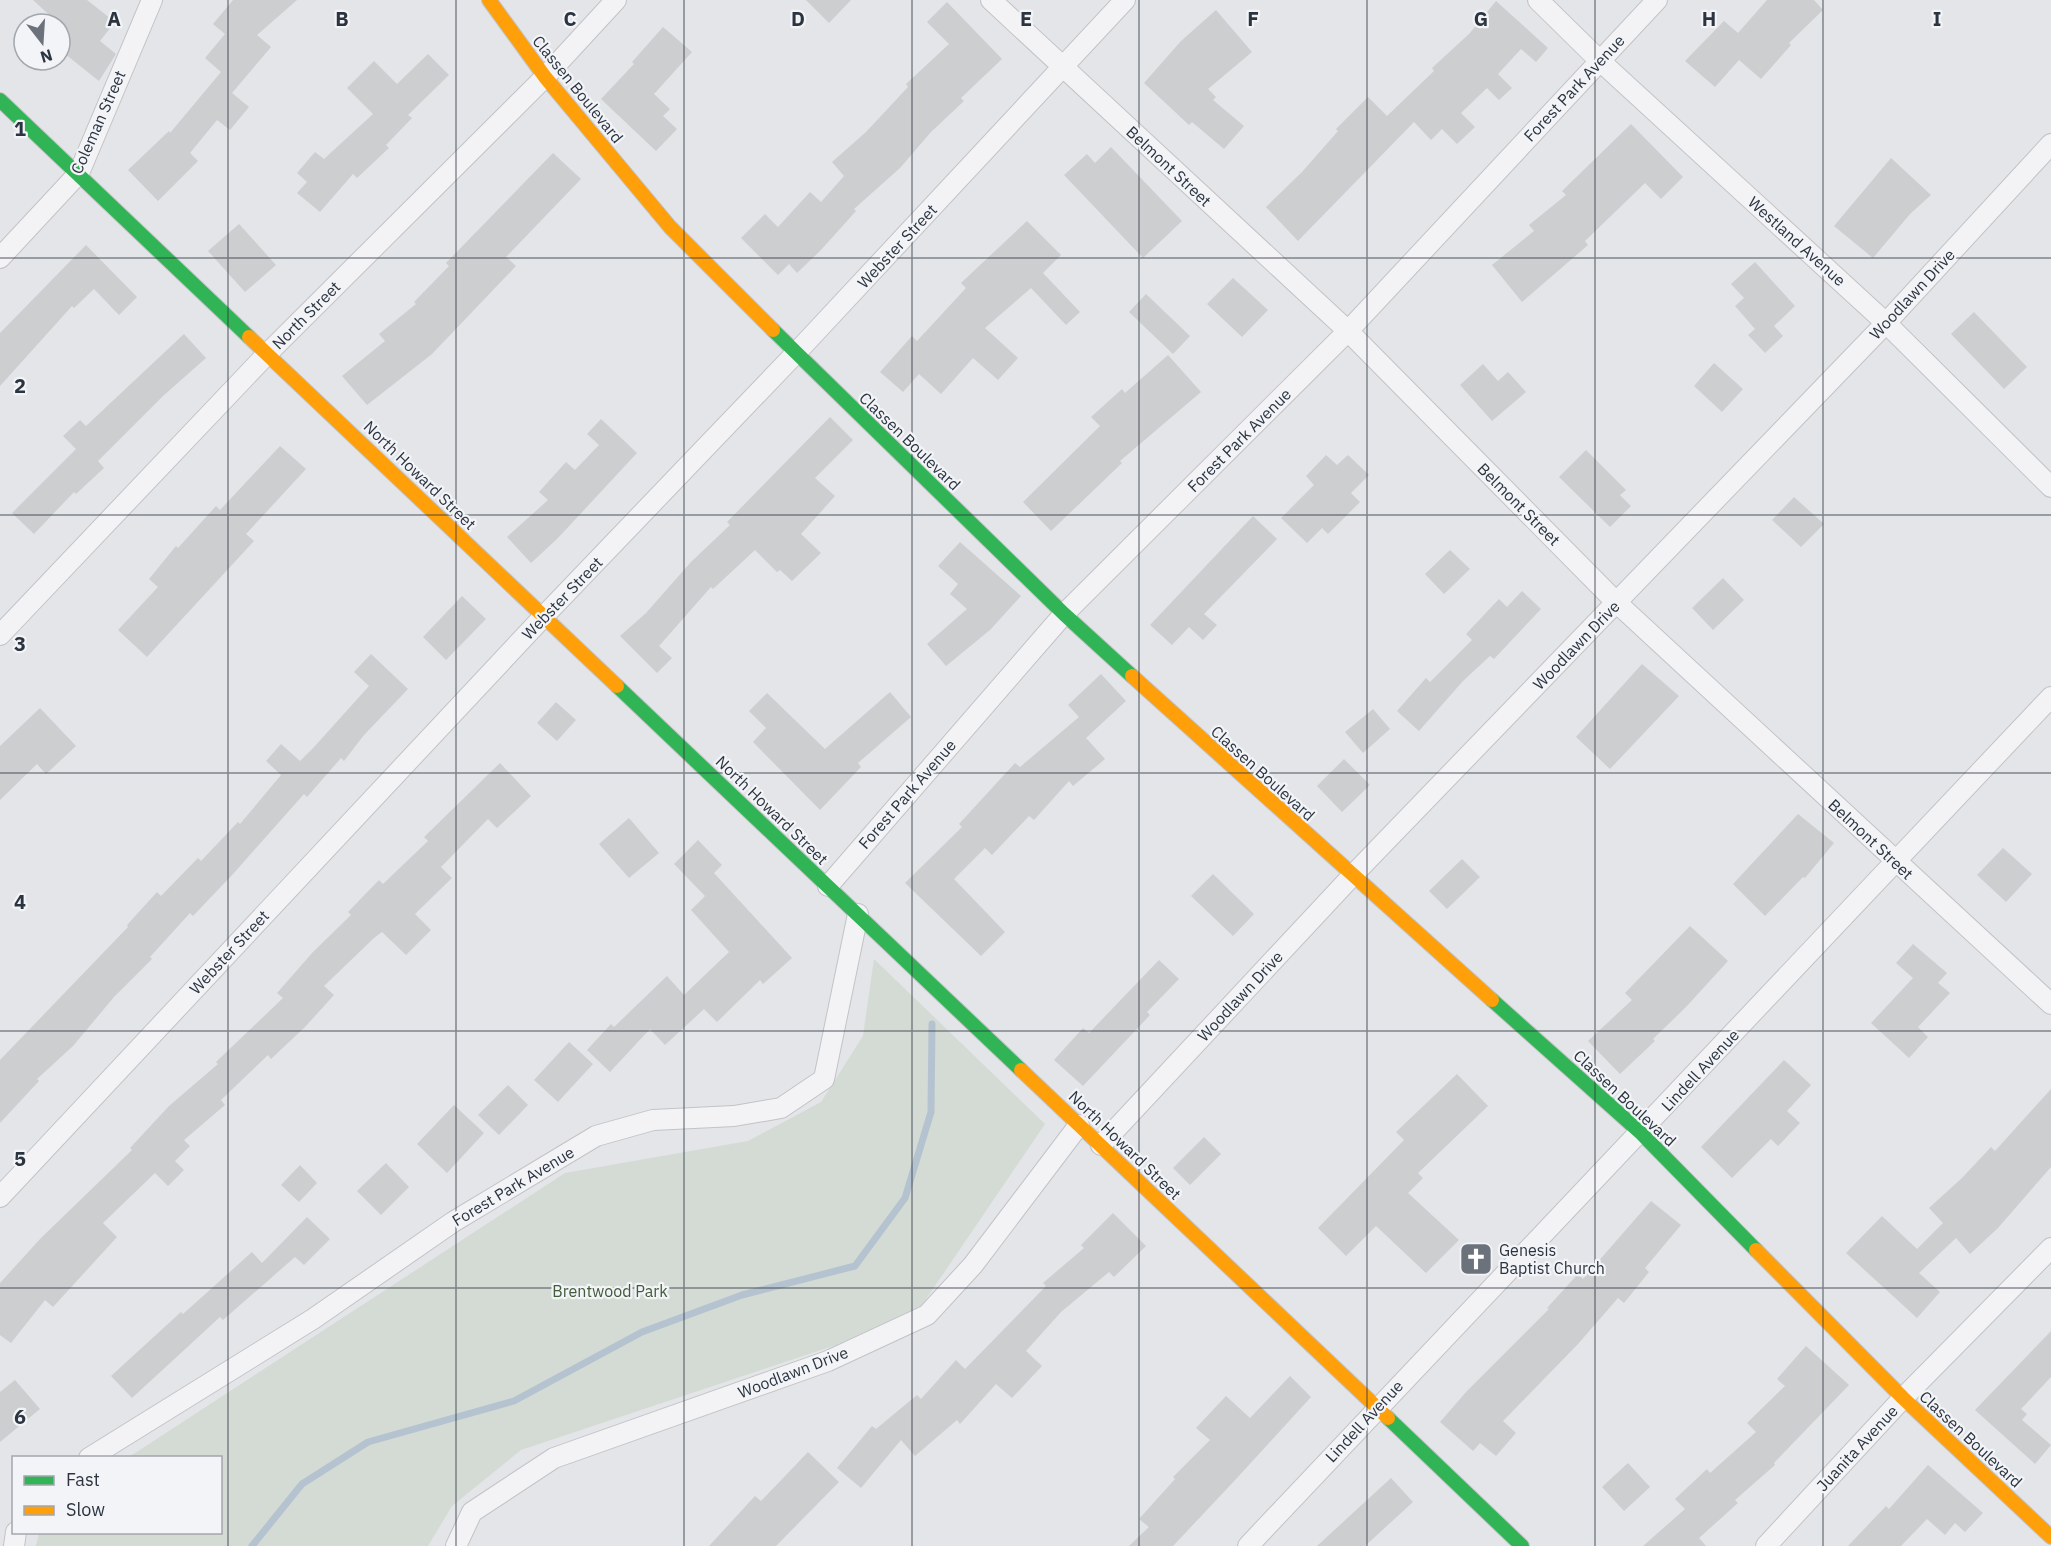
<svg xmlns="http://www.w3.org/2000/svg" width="2051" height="1546" font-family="'IBM Plex Sans',sans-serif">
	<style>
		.green { fill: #d4dbd4 }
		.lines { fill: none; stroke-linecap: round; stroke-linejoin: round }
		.stream { stroke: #b5c3d0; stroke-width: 7 }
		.building { fill: #ccced0 }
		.street-casing { stroke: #c2c3c6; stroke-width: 22 }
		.fast-casing { stroke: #c2c3c6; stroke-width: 16 }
		.slow-casing { stroke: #c2c3c6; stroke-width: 16 }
		.street { stroke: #f3f3f5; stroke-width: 20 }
		.fast { stroke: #30b455; stroke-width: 14 }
		.slow { stroke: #ff9f0a; stroke-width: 14 }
		.grid { fill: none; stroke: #2c3440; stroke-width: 1.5; stroke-opacity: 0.55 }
		.labels { text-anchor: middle; stroke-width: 4.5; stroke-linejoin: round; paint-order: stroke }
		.street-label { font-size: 16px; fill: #2c3440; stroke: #f2f4f7 }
		.poi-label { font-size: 16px; fill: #2c3440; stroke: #f2f4f7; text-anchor: start }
		.park-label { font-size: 16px; fill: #425b3a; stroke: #f2f4f7 }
		.grid-label { font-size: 20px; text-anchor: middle; font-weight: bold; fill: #2c3440; stroke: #f2f4f7; stroke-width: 4.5; stroke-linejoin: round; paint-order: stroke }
	</style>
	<rect width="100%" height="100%" fill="#e3e5e8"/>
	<!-- green -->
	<path class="green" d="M874 959 1045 1124 922 1305 836 1345 521 1450 452 1506 428 1546H36L39 1533 220 1532V1458L129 1457 565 1173 748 1141 821 1102 863 1036Z"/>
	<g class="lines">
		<!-- stream -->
		<path class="stream" d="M252 1546 302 1484 368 1442 514 1401 642 1332 742 1295 855 1266 905 1198 931 1112 932 1024"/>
	</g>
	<!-- building -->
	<path class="building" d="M33 0H87L115 22 100 41 116 54 99 81 60 50V44L69 33Z
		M233 0H297L257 35 271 47 232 93 249 107 230 130 217 120 190 153 198 161 158 201 128 170 169 131 170 133 221 72 205 58 225 34 213 24Z
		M806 0H851L829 23Z
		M1767 0H1814L1823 10 1789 43 1791 45 1761 79 1739 60 1715 87 1685 61 1724 21 1738 33Z
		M1496 1 1548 48 1536 62 1521 49 1498 74 1512 88 1499 100 1487 88 1461 113 1475 127 1457 144 1442 129 1431 140 1414 122 1298 241 1266 207 1302 172 1338 131 1336 129 1368 97 1387 116 1434 71 1432 68 1470 33Z
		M947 2 1002 59 961 98 964 101 931 132 900 168 854 209 856 211 820 251 797 273 789 264 778 275 741 238 765 214 778 227 810 192 821 202 844 176 832 162 866 132 908 87 906 84 949 44 927 22Z
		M1216 10 1252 52 1208 89 1216 97 1213 100 1244 126 1224 149 1192 122 1189 125 1144 83 1181 41Z
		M663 27 692 52 654 94 670 109 663 116 677 129 656 151 601 99 634 64 632 62Z
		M428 54 449 75 408 115 412 118 386 145 389 148 357 178 353 174 320 212 297 193 307 182 297 173 315 152 324 159 373 114 347 88 374 61 397 84Z
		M1631 124 1683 177 1661 199 1645 183 1585 241 1588 245 1522 302 1492 265 1534 231 1529 225 1566 195 1562 191Z
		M1111 147 1182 221 1143 258 1064 175 1087 154 1095 163Z
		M553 153 581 179 506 257 516 266 432 354 367 405 342 376 385 341 379 334 416 304 414 302 449 266 446 263Z
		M1891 158 1931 195 1910 214 1873 258 1834 226Z
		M1027 221 1061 255 1043 273 1080 312 1066 325 1031 288 985 328 1018 358 998 380 973 358 941 394 919 374 903 392 880 372 912 336 917 341 966 288 961 283Z
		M239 224 276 265 245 292 208 251Z
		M86 245 137 297 119 315 94 289 74 308 72 306 0 386V333Z
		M1755 262 1795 306 1774 326 1783 336 1765 353 1748 335 1755 329 1735 306 1744 298 1731 284Z
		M1233 278 1268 310 1242 337 1207 304Z
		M1146 294 1190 336 1173 354 1129 312Z
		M1974 312 2027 367 2004 389 1951 334Z
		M184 334 206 358 163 396 98 461 104 468 76 494 74 492 34 534 12 513 76 449 63 436 80 420 86 426Z
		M1168 355 1201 392 1120 461 1122 463 1051 531 1023 502 1100 426 1091 417 1122 389 1125 393Z
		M1714 363 1743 389 1722 412 1694 386Z
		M1483 364 1498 381 1508 372 1526 392 1492 421 1460 385Z
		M830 417 853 440 815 478 835 496 801 534 821 553 792 581 780 570 777 572 755 550 713 589 711 587 659 646 672 658 657 673 620 636 646 613 691 562 730 525 727 522Z
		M601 419 637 453 557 539 531 563 507 537 548 500 539 492 566 462 575 470 599 445 587 434Z
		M280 446 306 469 246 534 254 541 147 657 118 630 158 587 149 579 176 546 178 548 216 506 220 510Z
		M1586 450 1626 490 1620 495 1631 506 1610 527 1559 477Z
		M1326 455 1337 465 1348 455 1369 475 1351 493 1360 502 1328 534 1322 528 1307 543 1281 518 1314 485 1306 476Z
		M1794 497 1824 524 1801 547 1772 520Z
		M1253 516 1277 539 1204 614 1217 625 1203 640 1189 627 1172 645 1150 625Z
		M960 542 1021 596 990 630 946 666 927 644 967 609 950 594 958 584 938 566Z
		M1450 550 1470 569 1444 594 1425 574Z
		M1723 578 1744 600 1713 630 1692 608Z
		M1522 591 1541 609 1494 659 1490 656 1463 681 1419 731 1397 711 1426 678 1430 682 1472 640 1466 634 1499 599 1507 607Z
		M462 596 486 619 446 660 423 637Z
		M371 654 408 689 364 735 344 761 341 758 307 797 304 794 233 874 193 916 190 913 150 957 152 959 114 997 73 1046 37 1079 39 1081 0 1123V1060L128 927 127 925 157 892 161 896 198 858 201 861 238 822 240 824 281 775 266 761 281 744 300 761 315 746 369 686 354 672Z
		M1642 664 1679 696 1610 769 1576 737Z
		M1101 674 1126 701 1086 738 1105 759 1073 786 1069 781 1034 820 1029 816 992 855 985 848 954 879 1005 932 981 956 905 883 962 827 959 824 1015 763 1020 767 1079 717 1068 705Z
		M890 692 911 717 858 763 861 767 820 810 753 742 766 728 749 711 767 693 825 749Z
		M556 702 576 720 557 741 537 723Z
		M40 708 76 746 46 774 37 764 0 800V746Z
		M1373 709 1390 729 1363 753 1345 732Z
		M1344 759 1370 785 1342 812 1317 786Z
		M500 763 531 796 497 828 488 819 441 867 452 878 415 914 431 930 406 955 382 932 374 938 324 986 334 995 305 1027 271 1059 268 1055 221 1100 225 1105 184 1140 190 1146 175 1161 184 1170 168 1186 155 1173 103 1223 117 1237 53 1307 45 1300 11 1343 0 1335V1283L41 1238 132 1150 130 1148 169 1106 218 1064 216 1062 283 998 277 993 313 952 351 915 348 912 379 880 383 884 428 841 424 837Z
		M1798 814 1834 843 1805 878 1803 877 1765 916 1733 884Z
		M629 818 659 853 629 878 599 844Z
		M698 840 722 865 714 873 792 958 763 984 760 980 717 1022 704 1009 665 1045 650 1029 610 1072 587 1050 611 1024 614 1027 667 976 684 995 729 952 691 910 705 896 674 864Z
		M2003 848 2032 874 2006 902 1977 875Z
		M1462 859 1480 877 1447 909 1429 891Z
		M1213 874 1254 914 1233 936 1191 896Z
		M1690 926 1728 961 1686 1007 1653 1039 1655 1041 1620 1074 1588 1041 1632 1000 1625 993Z
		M1913 944 1947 973 1938 983 1950 993 1918 1027 1928 1037 1909 1058 1871 1023 1913 978 1896 963Z
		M1159 960 1179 979 1147 1012 1150 1015 1083 1086 1054 1060 1083 1028 1089 1033Z
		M569 1042 593 1064 558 1102 534 1080Z
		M1784 1060 1811 1085 1787 1111 1800 1123 1778 1146 1771 1139 1732 1178 1701 1147Z
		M1457 1074 1488 1106 1418 1173 1423 1178 1408 1193 1459 1240 1426 1273 1376 1226 1346 1256 1318 1228 1404 1140 1396 1132Z
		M508 1085 528 1105 499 1135 478 1115Z
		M2051 1089V1167L1998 1228 1970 1254 1956 1238 1919 1273 1940 1292 1917 1318 1846 1253 1882 1216 1917 1249 1943 1223 1929 1208 1962 1178 1991 1147 1995 1151Z
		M454 1105 484 1133 447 1173 417 1144Z
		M1204 1137 1221 1154 1190 1185 1173 1168Z
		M386 1163 409 1187 381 1215 357 1191Z
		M300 1165 317 1183 299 1202 281 1185Z
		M1651 1201 1681 1225 1645 1268 1649 1272 1624 1303 1618 1298 1578 1344 1503 1421 1516 1433 1496 1456 1480 1443 1473 1451 1440 1422 1467 1391 1549 1309 1547 1308 1578 1274 1583 1279Z
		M1113 1213 1146 1246 1114 1277 1109 1272 1061 1312 1026 1351 1042 1366 1012 1398 996 1384 960 1424 957 1420 915 1456 901 1440 861 1488 837 1468 872 1426 876 1429 917 1395 921 1399 956 1360 965 1369 1046 1286 1043 1283 1084 1248 1081 1245Z
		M307 1217 330 1239 304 1265 295 1257 223 1320 220 1317 132 1398 111 1376 181 1312 183 1314 252 1252 262 1263Z
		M2051 1331V1377L2021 1409 2027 1414 2022 1420 2051 1445 2035 1464 1975 1410Z
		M1806 1346 1849 1385 1774 1463 1775 1465 1735 1500 1738 1503 1699 1538 1706 1546H1643L1685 1509 1675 1499 1707 1469 1710 1473 1756 1432 1747 1423 1785 1386 1777 1379Z
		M1290 1376 1311 1397 1237 1478 1173 1546H1129L1149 1527 1139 1519 1175 1479 1173 1477 1210 1440 1196 1428 1226 1396 1250 1418Z
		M15 1380 40 1409 0 1442V1392Z
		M808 1452 839 1482 776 1546H709L755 1496 761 1501Z
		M1628 1463 1650 1487 1624 1511 1602 1487Z
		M1928 1465 1983 1513 1965 1532 1955 1523 1945 1535 1927 1519 1901 1546H1848L1886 1506 1889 1509Z
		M1391 1478 1413 1502 1365 1546H1317Z"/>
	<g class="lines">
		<!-- street casing -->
		<g class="street-casing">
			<path id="street" d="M991 0 1348 331 1617 603 2051 1004
				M1538 0 1599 60 1886 323 2051 487
				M0 258 79 173 152 0
				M0 635 268 353 545 77 616 0
				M828 886 1064 614 1348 331 1657 0
				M1101 1145 1352 876 1886 323 2051 144
				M0 1197 544 616 796 353 1125 0
				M89 1458 313 1319 453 1222 596 1136 653 1120 734 1116 781 1108 824 1079 858 914
				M14 1546 16 1532
				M456 1546 472 1512 554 1458 828 1361 927 1315 973 1265 1079 1125
				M1248 1546 2051 697
				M1766 1546 1903 1398 2051 1248"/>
		</g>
		<!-- fast casing -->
		<g class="fast-casing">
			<path id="fast" d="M0 100 249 337
				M773 330 1064 614 1132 676
				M617 686 1021 1070
				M1492 1000 1641 1133 1756 1250
				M1388 1418 1522 1546"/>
		</g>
		<!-- slow casing -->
		<g class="slow-casing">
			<path id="slow" d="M489 0 545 77 670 227 773 330
				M249 337 617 686
				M1132 676 1492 1000
				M1021 1070 1388 1418
				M1756 1250 1903 1398 2051 1537"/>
		</g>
		<!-- street -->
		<use href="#street" class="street"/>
		<!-- fast -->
		<use href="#fast" class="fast"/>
		<!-- slow -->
		<use href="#slow" class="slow"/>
	</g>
	<!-- grid -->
	<path class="grid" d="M228 0V1546M456 0V1546M684 0V1546M912 0V1546M1139 0V1546M1367 0V1546M1595 0V1546M1823 0V1546M0 258H2051M0 515H2051M0 773H2051M0 1031H2051M0 1288H2051"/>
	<!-- icons -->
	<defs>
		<g id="church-square" transform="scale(1.725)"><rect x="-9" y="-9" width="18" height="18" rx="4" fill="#6c727b" stroke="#f2f4f7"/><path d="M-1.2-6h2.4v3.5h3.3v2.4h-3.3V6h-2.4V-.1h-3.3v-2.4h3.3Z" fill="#fff"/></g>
	</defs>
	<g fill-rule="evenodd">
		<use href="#church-square" x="1476" y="1259"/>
	</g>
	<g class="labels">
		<!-- street labels -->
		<g class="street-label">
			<text transform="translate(1574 88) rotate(-47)" y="6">Forest Park Avenue</text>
			<text transform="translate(578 89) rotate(51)" y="6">Classen Boulevard</text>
			<text transform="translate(98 122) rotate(-66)" y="6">Coleman Street</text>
			<text transform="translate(1169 166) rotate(43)" y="6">Belmont Street</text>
			<text transform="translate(1797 241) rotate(42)" y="6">Westland Avenue</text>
			<text transform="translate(897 246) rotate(-47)" y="6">Webster Street</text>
			<text transform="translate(1912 294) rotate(-47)" y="6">Woodlawn Drive</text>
			<text transform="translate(306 315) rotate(-45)" y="6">North Street</text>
			<text transform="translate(1239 440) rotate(-45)" y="6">Forest Park Avenue</text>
			<text transform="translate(910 441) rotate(44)" y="6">Classen Boulevard</text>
			<text transform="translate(420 475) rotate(44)" y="6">North Howard Street</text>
			<text transform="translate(1519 504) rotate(45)" y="6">Belmont Street</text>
			<text transform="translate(562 598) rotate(-46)" y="6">Webster Street</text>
			<text transform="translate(1576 645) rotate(-46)" y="6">Woodlawn Drive</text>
			<text transform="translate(1263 773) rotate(42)" y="6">Classen Boulevard</text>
			<text transform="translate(907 794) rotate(-49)" y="6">Forest Park Avenue</text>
			<text transform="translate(772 810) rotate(44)" y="6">North Howard Street</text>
			<text transform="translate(1871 839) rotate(43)" y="6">Belmont Street</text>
			<text transform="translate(229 952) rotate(-47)" y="6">Webster Street</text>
			<text transform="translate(1240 996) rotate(-47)" y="6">Woodlawn Drive</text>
			<text transform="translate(1700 1070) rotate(-47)" y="6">Lindell Avenue</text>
			<text transform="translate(1625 1098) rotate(43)" y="6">Classen Boulevard</text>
			<text transform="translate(1125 1145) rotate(44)" y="6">North Howard Street</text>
			<text transform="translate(513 1186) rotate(-31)" y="6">Forest Park Avenue</text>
			<text transform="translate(793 1372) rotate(-21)" y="6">Woodlawn Drive</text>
			<text transform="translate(1364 1421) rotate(-47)" y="6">Lindell Avenue</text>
			<text transform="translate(1971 1439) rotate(43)" y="6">Classen Boulevard</text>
			<text transform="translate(1857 1448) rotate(-47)" y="6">Juanita Avenue</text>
		</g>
		<!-- poi labels -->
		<g class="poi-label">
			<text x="1499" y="1256">Genesis<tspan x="1499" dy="18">Baptist Church</tspan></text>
		</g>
		<!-- park labels -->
		<g class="park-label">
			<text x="610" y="1297">Brentwood Park</text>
		</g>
	</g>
	<g class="grid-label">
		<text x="114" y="26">A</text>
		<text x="342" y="26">B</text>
		<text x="570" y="26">C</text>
		<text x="798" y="26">D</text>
		<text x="1026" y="26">E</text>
		<text x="1253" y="26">F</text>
		<text x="1481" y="26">G</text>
		<text x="1709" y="26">H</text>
		<text x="1937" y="26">I</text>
		<text x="20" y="136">1</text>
		<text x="20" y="393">2</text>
		<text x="20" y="651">3</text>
		<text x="20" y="909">4</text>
		<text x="20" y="1166">5</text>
		<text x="20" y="1424">6</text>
	</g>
	<!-- legend -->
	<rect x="12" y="1456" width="210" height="78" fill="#f2f4f7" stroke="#a3a7ae" stroke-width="1.5"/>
	<rect x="24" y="1476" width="30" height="9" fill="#30b455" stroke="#a3a7ae" stroke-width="1.5"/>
	<text x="66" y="1486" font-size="18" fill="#2c3440">Fast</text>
	<rect x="24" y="1506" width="30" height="9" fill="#ff9f0a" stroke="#a3a7ae" stroke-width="1.5"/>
	<text x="66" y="1516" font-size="18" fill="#2c3440">Slow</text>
	<!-- north arrow -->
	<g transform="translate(42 42) rotate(163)"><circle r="28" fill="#f2f4f7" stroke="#a3a7ae" stroke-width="1.5"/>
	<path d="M0-4.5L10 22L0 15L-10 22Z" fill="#6c727b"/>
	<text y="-9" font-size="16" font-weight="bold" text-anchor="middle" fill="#2c3440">N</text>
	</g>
</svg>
